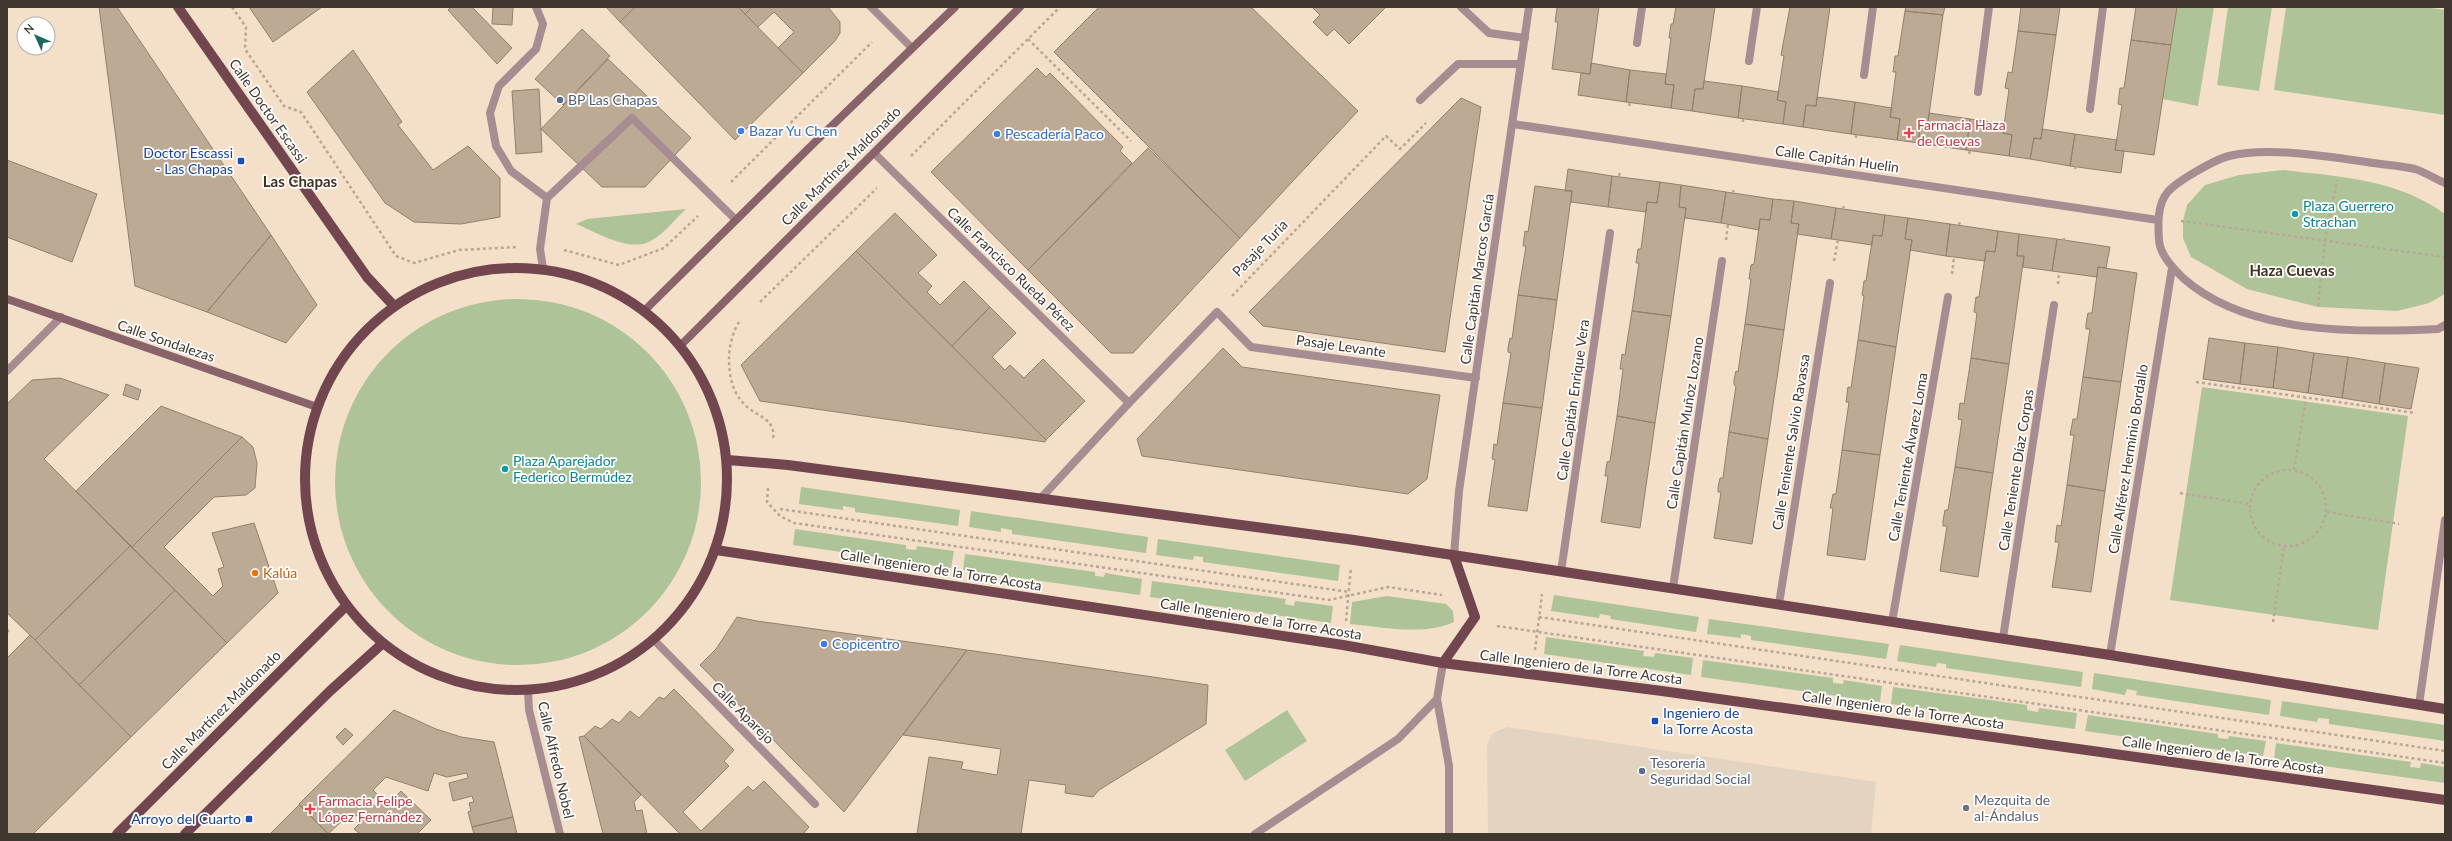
<svg xmlns="http://www.w3.org/2000/svg" width="2452" height="841" font-family="Lato,sans-serif">
	<style>
		.commercial { fill: #e3d3c1 }
		.green { fill: #aec498 }
		.building { fill: #bcaa94; stroke: #93816c }
		.lines { fill: none; stroke-linecap: round; stroke-linejoin: round }
		.path { stroke: #b8a796; stroke-width: 2.5; stroke-dasharray: 3 3; stroke-linecap: butt }
		.service { stroke: #a78c91; stroke-width: 8 }
		.pedestrian { stroke: #a78c91; stroke-width: 8 }
		.minor { stroke: #a78c91; stroke-width: 8 }
		.secondary { stroke: #89636a; stroke-width: 8 }
		.primary { stroke: #72464f; stroke-width: 10 }
		.service-dot { fill: #5c6f8a; stroke: #fff; stroke-width: 1.5 }
		.shop-dot { fill: #3f7fe0; stroke: #fff; stroke-width: 1.5 }
		.health-dot { fill: #e0444e; stroke: #fff; stroke-width: 1.5 }
		.transit-dot { fill: #1a4fb4; stroke: #fff; stroke-width: 1.5 }
		.culture-dot { fill: #0f9aa8; stroke: #fff; stroke-width: 1.5 }
		.food-dot { fill: #e8710a; stroke: #fff; stroke-width: 1.5 }
		.worship-dot { fill: #6b7280; stroke: #fff; stroke-width: 1.5 }
		.labels { text-anchor: middle; stroke-width: 3.5; stroke-linejoin: round; paint-order: stroke }
		.service-label { font-size: 14px; fill: #4e5e75; stroke: #fff; text-anchor: start }
		.street-label { font-size: 14px; fill: #40372f; stroke: #fff }
		.health-label { font-size: 14px; fill: #be3a42; stroke: #fff; text-anchor: start }
		.shop-label { font-size: 14px; fill: #366cbe; stroke: #fff; text-anchor: start }
		.transit-label { font-size: 14px; fill: #164399; stroke: #fff; text-anchor: end }
		.culture-label { font-size: 14px; fill: #0d838f; stroke: #fff; text-anchor: start }
		.food-label { font-size: 14px; fill: #c56008; stroke: #fff; text-anchor: start }
		.worship-label { font-size: 14px; fill: #5b616d; stroke: #fff; text-anchor: start }
		.neighbourhood-label { font-size: 15px; font-weight: bold; fill: #41301e; stroke: #fff }
	</style>
	<rect width="100%" height="100%" fill="#f4dfc9"/>
	<!-- commercial -->
	<path class="commercial" d="M1507 727 1876 782 1871 834H1488L1487 744 1493 733Z"/>
	<!-- green -->
	<path class="green" d="M2177 7H2214L2198 106 2163 99Z
		M2228 7H2272L2259 91 2217 85Z
		M2286 7H2424L2445 10V115L2274 90Z
		M2283 170C2340 177 2397 179 2445 214V294L2429 303 2397 311 2318 307 2247 289 2191 257 2183 238V221L2187 205 2205 185 2239 175Z
		M686 209C675 219 661 238 646 243 625 250 596 232 576 224L587 219Z
		M335 482a183 183 0 1 1 366 0a183 183 0 1 1-366 0Z
		M2202 387 2408 416 2378 630 2170 600Z
		M801 487 960 510 958 526 855 512V508L843 506V510L799 504Z
		M971 511 1148 537 1146 553 1012 534V530L1001 528V532L969 527Z
		M795 529 906 545V549L916 550 917 546 954 551 951 568 793 545Z
		M1158 539 1340 565 1338 581 1203 562V557L1194 556 1193 560 1156 555Z
		M965 554 1095 572V576L1104 577 1105 573 1142 579 1140 595 963 570Z
		M1152 581 1286 599 1285 604 1294 606 1295 601 1333 606 1331 623 1150 597Z
		M1554 595 1699 617 1696 632 1610 619 1611 616 1600 614 1599 618 1551 611Z
		M1387 596 1446 604 1453 611 1454 622C1424 636 1382 627 1350 624L1352 602Z
		M1709 619 1889 644 1886 659 1751 640V636L1741 634V638L1707 634Z
		M1546 637 1644 651 1643 656 1654 657 1655 653 1693 658 1691 675 1544 654Z
		M1900 645 2083 672 2081 687 1946 668V664L1937 663 1936 667 1897 661Z
		M1703 660 1833 678V683L1843 684 1844 680 1882 686 1880 702 1701 677Z
		M2094 673 2271 700 2269 715 2136 695 2137 691 2127 689 2125 695 2092 689Z
		M1893 687 2027 705V710L2038 712 2039 708 2077 713 2075 729 1891 704Z
		M2282 701 2445 725V741L2329 724V719L2318 718 2317 722 2280 716Z
		M1287 710 1307 741 1245 781 1225 750Z
		M2088 715 2218 734V738L2228 739 2229 736 2266 741 2263 756 2085 731Z
		M2276 743 2411 762 2410 767 2420 768 2421 763 2445 767V783L2274 759Z"/>
	<!-- building -->
	<path class="building" d="M99 7H117L271 235 207 312 135 286Z
		M249 7H322L273 42Z
		M451 7H472L512 48 497 64 448 10Z
		M493 7H513L512 25 492 24Z
		M606 7H635L620 22Z
		M635 7H738L803 73 735 140 620 22Z
		M738 7H752L745 14Z
		M752 7H828L840 22V33L835 41 803 73 778 48 794 32 774 12 758 27 745 14Z
		M1099 7H1251L1358 111 1240 238 1054 52Z
		M1312 7H1386L1349 44 1334 29 1327 36 1313 22 1320 15Z
		M1560 7H1599L1590 74 1552 69 1558 22H1555L1557 8Z
		M1676 7H1715L1703 89H1695L1692 111 1671 108 1674 85 1665 84 1671 38H1669L1671 24H1673Z
		M1790 7H1830L1816 106 1806 105 1803 127 1783 124 1786 102 1777 100 1784 56 1781 55Z
		M1906 7H1945L1943 15 1905 11Z
		M2021 7H2060L2056 35 2018 31Z
		M2136 7H2177L2171 45 2131 40Z
		M1905 11 1943 15 1928 122H1921L1918 143 1897 140 1900 119 1890 117 1896 72H1893L1894 65 1895 56H1898Z
		M582 29 610 56 563 105 535 79Z
		M2018 31 2056 35 2041 139 2034 138 2030 159 2009 156 2012 135 2003 133 2009 89 2005 88 2008 72 2012 73Z
		M2131 40 2171 45 2154 155 2115 150 2122 105 2118 104 2120 88H2124Z
		M353 50 402 122 398 125 433 170 468 146 500 178V217L461 224 414 222 385 203 307 92Z
		M608 59 691 138 645 187H602L541 129Z
		M1591 63 1630 70 1626 102 1578 95 1581 73 1590 74Z
		M1037 68 1046 77 1050 73 1123 147 1120 151 1132 163 1028 270 931 172Z
		M1630 70 1666 74 1665 84 1674 85 1671 108 1626 102Z
		M1704 81 1742 86 1738 118 1692 111 1695 89H1703Z
		M1742 86 1779 92 1777 100 1786 102 1783 124 1738 118Z
		M539 89 542 152 516 154 512 91Z
		M1817 97 1855 102 1851 134 1803 127 1806 105 1816 106Z
		M1461 98 1481 107 1445 352 1263 326 1249 312Z
		M1855 102 1892 108 1890 117 1900 119 1897 140 1851 134Z
		M1929 113 1970 119 1966 150 1918 143 1921 122H1928Z
		M1970 119 2005 124 2003 133 2012 135 2009 156 1966 150Z
		M2042 129 2075 134 2070 166 2030 159 2034 138 2041 139Z
		M2075 134 2117 140 2115 150 2124 151 2121 173 2070 166Z
		M1148 148 1240 238 1133 353H1111L1028 270Z
		M7 160 97 194 72 262 7 237Z
		M1568 169 1612 176 1608 207 1571 202 1572 191H1565Z
		M1612 176 1660 182 1657 203 1647 202 1646 212 1608 207Z
		M1660 182 1681 185 1679 207 1686 208 1671 316 1632 311 1639 263H1636L1638 249H1641L1647 202 1657 203Z
		M1681 185 1726 192 1721 223 1685 218 1686 208 1679 207Z
		M1535 186 1572 191 1557 300 1518 295 1526 246H1523L1525 231 1528 232Z
		M1726 192 1773 199 1770 220 1760 219 1759 230 1721 223Z
		M1773 199 1794 201 1791 223 1799 224 1784 330 1745 324 1751 279H1749L1751 265 1754 264 1760 219 1770 220Z
		M1794 201 1836 208 1831 239 1797 234 1799 224 1791 223Z
		M1836 208 1885 215 1882 236 1873 235 1872 245 1831 239Z
		M895 213 937 255 918 273 932 286 927 292 940 305 964 281 990 307 952 346 856 251Z
		M1885 215 1908 218 1905 239 1912 240 1896 347 1858 340 1864 296 1862 295 1864 281H1866L1873 235 1882 236Z
		M1908 218 1950 224 1946 256 1910 250 1912 240 1905 239Z
		M1950 224 1998 231 1995 252 1986 251 1985 261 1946 256Z
		M1998 231 2019 234 2017 256H2024L2009 364 1971 358 1977 313 1974 312 1976 297H1979L1986 251 1995 252Z
		M2019 234 2057 239 2052 271 2023 267 2024 256H2017Z
		M271 235 317 305 286 343 207 312Z
		M2057 239 2110 247 2106 268 2098 267 2097 277 2052 271Z
		M856 251 1046 440 1045 442 760 401 741 365Z
		M2098 267 2137 273 2121 382 2083 377 2090 329H2086V324L2088 313H2092Z
		M1518 295 1557 300 1542 408 1503 403 1511 353 1508 352V348L1510 338 1512 339Z
		M990 307 1016 333 992 357 1005 370 1010 365 1024 378 1043 359 1085 401 1046 440 952 346Z
		M1632 311 1671 316 1655 423 1617 416 1623 369H1620L1621 362 1622 354 1625 355Z
		M1745 324 1784 330 1768 439 1729 432 1736 386 1734 385V380L1736 371 1738 372Z
		M2209 338 2245 343 2240 384 2203 379Z
		M1858 340 1896 347 1880 455 1842 450 1849 402H1846L1848 387 1851 388Z
		M2245 343 2278 347 2273 388 2240 384Z
		M2278 347 2314 353 2308 393 2273 388Z
		M1223 348 1242 367 1440 395 1427 479 1408 494 1142 456 1137 439Z
		M2314 353 2348 357 2342 398 2308 393Z
		M2348 357 2385 363 2379 404 2342 398Z
		M1971 358 2009 364 1993 473 1955 467 1962 420 1958 419 1960 403 1964 404Z
		M2385 363 2419 368 2411 409 2379 404Z
		M2083 377 2121 382 2105 491 2067 485 2074 435H2070L2073 419H2077Z
		M60 378 109 395 44 459 130 546 35 640 7 613V404L32 380Z
		M126 384 141 390 138 400 123 395Z
		M1503 403 1542 408 1527 511 1488 506 1495 460 1492 459 1494 444 1497 445Z
		M161 406 242 437 132 547 76 491Z
		M1617 416 1655 423 1640 528 1601 522 1608 476H1605L1607 462 1610 461Z
		M1729 432 1768 439 1752 544 1714 538 1721 492H1718V488L1720 478H1723Z
		M242 437 253 447 257 463 255 488 246 495 214 497 164 547 213 596 223 586 218 569 224 567 212 533 254 523 278 593 227 643 132 547Z
		M1842 450 1880 455 1865 560 1827 555 1833 508H1830L1833 494H1836Z
		M1955 467 1993 473 1978 577 1940 571 1947 526H1943V521L1945 510H1948Z
		M2067 485 2105 491 2091 592 2052 587 2059 542H2055L2057 525 2061 526Z
		M130 546 175 590 79 685 35 640Z
		M175 590 227 643 131 737 79 685Z
		M737 617 757 621 967 650 844 812 700 665 716 649Z
		M30 635 131 737 33 834H7V658Z
		M967 650 1208 685 1206 724 1099 790 1093 797 1065 793 1066 785 1029 780 1021 834H917L929 757 963 762 961 769 997 775 1001 749 903 735Z
		M674 689 734 750 724 761 729 766 683 812 701 831 748 786 753 791 764 781 809 827 803 834H680L584 736 595 726 601 729 612 719 619 723 630 711 639 718 659 697 664 699Z
		M394 710 436 729 461 737 494 742 513 817 472 827 468 812 471 811 469 803 474 802 472 796 453 801 449 783 468 778 467 773 447 777 434 773 428 791 386 777 373 790 377 794 370 802 376 807 383 800 388 805 401 791 431 820 417 834H360L354 829 362 821 356 815 349 823 344 819 328 834 299 804Z
		M345 728 353 735 343 745 336 737Z
		M584 736 641 795 634 802 636 811 642 810 647 834H603L579 737Z
		M299 805 316 821 328 834H270Z
		M513 817 517 834H474L472 827Z"/>
	<g class="lines">
		<!-- path -->
		<path class="path" d="M232 7 246 27 245 49 284 106 301 112 396 256 414 263 459 250 517 247
			M1028 39 1131 141
			M1629 106 1630 102
			M1743 122V118
			M1856 138V135
			M1969 154 1970 151
			M911 156 1060 7
			M2075 169 2076 166
			M1619 176 1620 171
			M731 182 872 42
			M1733 193 1734 188
			M1843 209 1844 204
			M2181 221 2445 257
			M1959 225 1960 221
			M1726 240 1728 224
			M2064 241V236
			M564 250 619 265 664 248 698 216
			M1834 261 1838 240
			M1952 274 1954 257
			M2058 284 2059 272
			M1232 296 1386 136 1400 149 1426 123
			M760 302 877 188
			M2318 306 2325 240 2337 180
			M739 322C733 331 729 347 729 358 729 375 732 393 746 406 758 417 776 419 773 439
			M2196 382 2416 413
			M2250 508a38 38 0 1 1 76 0a38 38 0 1 1-76 0Z
			M2294 470 2306 398
			M768 488 767 502 780 516 794 523 1329 600 1388 587 1442 595
			M2180 493 2250 504
			M780 509 1349 592
			M2327 512 2399 524
			M1539 617 2445 751
			M1346 621 1351 567
			M2273 622 2284 546
			M1497 626 2445 763
			M7 632 9 630
			M1535 650 1542 594"/>
		<!-- service -->
		<path class="service" d="M536 7 543 24 536 49 499 86 490 113 496 146 511 171 547 198
			M1461 7 1489 33 1525 38
			M1637 43 1642 7
			M1749 61 1757 7
			M1864 75 1873 7
			M1978 92 1989 7
			M1420 100 1458 64H1520
			M2090 109 2103 7
			M543 268 540 249 547 198 632 118 736 220
			M1561 572 1610 233
			M1673 588 1722 261
			M1779 604 1830 283
			M1892 622 1948 297
			M2003 638 2054 305
			M654 640 815 804"/>
		<!-- pedestrian -->
		<path class="pedestrian" d="M1041 498 1129 403"/>
		<!-- minor -->
		<path class="minor" d="M871 7 912 48
			M1513 124 2158 220
			M874 153 1129 403 1217 312 1251 347 1476 378
			M2445 183C2435 179 2425 172 2415 169 2402 166 2387 165 2373 163 2332 157 2269 146 2229 156 2216 159 2175 182 2167 193 2157 205 2158 226 2159 240 2160 255 2173 268 2183 278 2247 335 2358 333 2438 329L2445 325
			M7 371 61 317
			M1454 556 1459 491 1529 7
			M2110 655 2172 268
			M528 691 529 710 560 834
			M1437 699 1449 766V834
			M2419 705 2445 520
			M1255 834 1398 739 1437 699 1443 663"/>
		<!-- secondary -->
		<path class="secondary" d="M7 299 317 407
			M645 310 814 143 955 7
			M681 345 1020 7"/>
		<!-- primary -->
		<path class="primary" d="M178 7 367 277 394 306
			M305 479a211 211 0 1 1 422 0a211 211 0 1 1-422 0Z
			M728 460 788 465 1354 540 2110 655 2445 709
			M716 550 1343 645 1443 663 1662 691 2445 800
			M1443 663 1475 617 1454 556
			M117 834 346 606
			M185 834 330 691 383 643"/>
	</g>
	<!-- markers -->
	<g class="service-dot">
		<circle cx="560" cy="100" r="4"/>
		<circle cx="1642" cy="771" r="4"/>
	</g>
	<g class="shop-dot">
		<circle cx="741" cy="131" r="4"/>
		<circle cx="997" cy="134" r="4"/>
		<circle cx="824" cy="644" r="4"/>
	</g>
	<g class="health-dot">
		<path d="M1907 127h4v4h4v4h-4v4h-4v-4h-4v-4h4z"/>
		<path d="M308 803h4v4h4v4h-4v4h-4v-4h-4v-4h4z"/>
	</g>
	<g class="transit-dot">
		<rect x="237" y="157" width="8" height="8" rx="2"/>
		<rect x="1651" y="717" width="8" height="8" rx="2"/>
		<rect x="245" y="815" width="8" height="8" rx="2"/>
	</g>
	<g class="culture-dot">
		<circle cx="2295" cy="214" r="4"/>
		<circle cx="505" cy="469" r="4"/>
	</g>
	<circle class="food-dot" cx="255" cy="573" r="4"/>
	<circle class="worship-dot" cx="1966" cy="808" r="4"/>
	<g class="labels">
		<!-- service labels -->
		<g class="service-label">
			<text x="568" y="105">BP Las Chapas</text>
			<text x="1650" y="768">Tesorería<tspan x="1650" dy="16">Seguridad Social</tspan></text>
		</g>
		<!-- street labels -->
		<g class="street-label">
			<text transform="translate(268 111) rotate(55)" y="5">Calle Doctor Escassi</text>
			<text transform="translate(1837 159) rotate(8)" y="5">Calle Capitán Huelin</text>
			<text transform="translate(841 166) rotate(-45)" y="5">Calle Martínez Maldonado</text>
			<text transform="translate(1260 248) rotate(-46)" y="5">Pasaje Turia</text>
			<text transform="translate(1011 269) rotate(44)" y="5">Calle Francisco Rueda Pérez</text>
			<text transform="translate(1477 279) rotate(-82)" y="5">Calle Capitán Marcos García</text>
			<text transform="translate(166 341) rotate(19)" y="5">Calle Sondalezas</text>
			<text transform="translate(1341 346) rotate(8)" y="5">Pasaje Levante</text>
			<text transform="translate(1573 400) rotate(-82)" y="5">Calle Capitán Enrique Vera</text>
			<text transform="translate(1685 423) rotate(-81)" y="5">Calle Capitán Muñoz Lozano</text>
			<text transform="translate(1791 442) rotate(-81)" y="5">Calle Teniente Salvio Ravassa</text>
			<text transform="translate(1908 457) rotate(-80)" y="5">Calle Teniente Álvarez Loma</text>
			<text transform="translate(2128 459) rotate(-81)" y="5">Calle Alférez Herminio Bordallo</text>
			<text transform="translate(2016 470) rotate(-81)" y="5">Calle Teniente Díaz Corpas</text>
			<text transform="translate(941 570) rotate(9)" y="5">Calle Ingeniero de la Torre Acosta</text>
			<text transform="translate(1261 619) rotate(9)" y="5">Calle Ingeniero de la Torre Acosta</text>
			<text transform="translate(1581 667) rotate(7)" y="5">Calle Ingeniero de la Torre Acosta</text>
			<text transform="translate(221 710) rotate(-45)" y="5">Calle Martínez Maldonado</text>
			<text transform="translate(1903 710) rotate(8)" y="5">Calle Ingeniero de la Torre Acosta</text>
			<text transform="translate(743 713) rotate(45)" y="5">Calle Aparejo</text>
			<text transform="translate(2223 755) rotate(8)" y="5">Calle Ingeniero de la Torre Acosta</text>
			<text transform="translate(556 760) rotate(77)" y="5">Calle Alfredo Nobel</text>
		</g>
		<!-- health labels -->
		<g class="health-label">
			<text x="1917" y="130">Farmacia Haza<tspan x="1917" dy="16">de Cuevas</tspan></text>
			<text x="318" y="806">Farmacia Felipe<tspan x="318" dy="16">López Fernández</tspan></text>
		</g>
		<!-- shop labels -->
		<g class="shop-label">
			<text x="749" y="136">Bazar Yu Chen</text>
			<text x="1005" y="139">Pescadería Paco</text>
			<text x="832" y="649">Copicentro</text>
		</g>
		<!-- transit labels -->
		<g class="transit-label">
			<text x="233" y="158">Doctor Escassi<tspan x="233" dy="16">- Las Chapas</tspan></text>
			<text x="1663" y="718" text-anchor="start">Ingeniero de<tspan x="1663" dy="16">la Torre Acosta</tspan></text>
			<text x="241" y="824">Arroyo del Cuarto</text>
		</g>
		<!-- culture labels -->
		<g class="culture-label">
			<text x="2303" y="211">Plaza Guerrero<tspan x="2303" dy="16">Strachan</tspan></text>
			<text x="513" y="466">Plaza Aparejador<tspan x="513" dy="16">Federico Bermúdez</tspan></text>
		</g>
		<!-- food labels -->
		<g class="food-label">
			<text x="263" y="578">Kalúa</text>
		</g>
		<!-- worship labels -->
		<g class="worship-label">
			<text x="1974" y="805">Mezquita de<tspan x="1974" dy="16">al-Ándalus</tspan></text>
		</g>
		<!-- neighbourhood labels -->
		<g class="neighbourhood-label">
			<text x="300" y="187">Las Chapas</text>
			<text x="2292" y="276">Haza Cuevas</text>
		</g>
	</g>
	<!-- border -->
	<rect width="2452" height="841" fill="none" stroke="#40372f" stroke-width="16"/>
	<!-- north arrow -->
	<g transform="translate(36 36) rotate(315)"><circle r="19" fill="#ffffff" stroke="#b3afac"/>
	<path d="M0-3L7 15L0 10L-7 15Z" fill="#1f675b"/>
	<text y="-6" font-size="11" font-weight="bold" text-anchor="middle" fill="#40372f">N</text>
	</g>
</svg>
